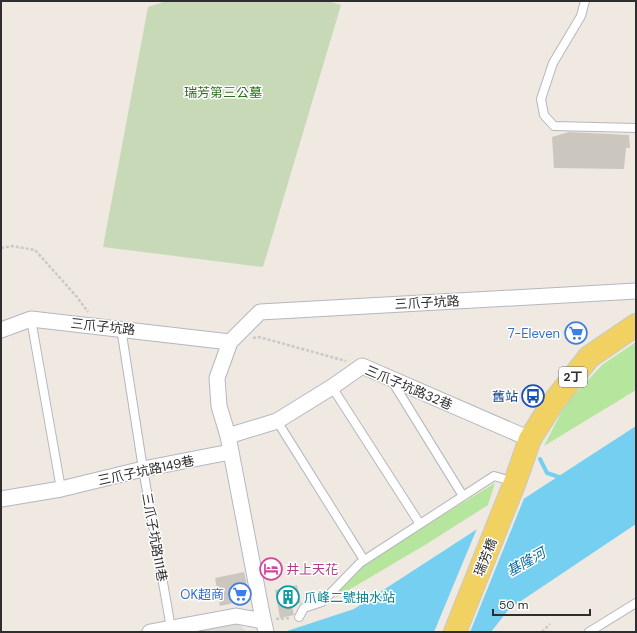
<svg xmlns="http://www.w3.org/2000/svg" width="637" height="633" font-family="'DM Sans','Noto Sans TC',sans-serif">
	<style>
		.green { fill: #b6e59e }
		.cemetery { fill: #c8d9b8 }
		.plaza { fill: #dfdcd8 }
		.water { fill: #75cff0 }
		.pier { fill: #efe9e1 }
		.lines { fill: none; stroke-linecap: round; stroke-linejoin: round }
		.stream { stroke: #75cff0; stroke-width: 4 }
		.building { fill: #cbc7bf }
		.service-casing { stroke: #b4b7c1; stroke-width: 10 }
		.minor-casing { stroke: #b4b7c1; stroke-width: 17 }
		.primary-casing { stroke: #c9c9c9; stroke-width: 24 }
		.path { stroke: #c9c9c9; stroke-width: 2.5; stroke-dasharray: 3 2; stroke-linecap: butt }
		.service { stroke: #fff; stroke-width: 8 }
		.minor { stroke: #fff; stroke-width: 15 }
		.primary { stroke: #f2d163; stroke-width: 22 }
		.labels { text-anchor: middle; stroke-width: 3; stroke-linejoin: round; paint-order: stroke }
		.shield { fill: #fff; stroke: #6d6d6d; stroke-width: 1 }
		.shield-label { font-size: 12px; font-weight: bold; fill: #2e2e2e }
		.park-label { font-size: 13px; fill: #2c6e1b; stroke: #fff }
		.street-label { font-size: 13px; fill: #2e2e2e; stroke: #fff }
		.shop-label { font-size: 13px; fill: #366cbe; stroke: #fff; text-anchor: end }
		.transit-label { font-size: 13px; fill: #164399; stroke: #fff; text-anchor: end }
		.hotel-label { font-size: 13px; fill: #b23c85; stroke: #fff; text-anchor: start }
		.culture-label { font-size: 13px; fill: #0d838f; stroke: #fff; text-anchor: start }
		.water-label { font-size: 14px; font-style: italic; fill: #0d6fa3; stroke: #fff }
	</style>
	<rect width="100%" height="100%" fill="#efe9e1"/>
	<!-- green -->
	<path class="green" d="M636 342V390L544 446 565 405 602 365Z
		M495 483 488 505 425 545 335 598 349 575 395 544Z"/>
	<!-- cemetery -->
	<path class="cemetery" d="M167 1H328L341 5 263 267 103 247 148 7Z"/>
	<!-- plaza -->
	<path class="plaza" d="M235 620 247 632H161Z"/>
	<!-- water -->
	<path class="water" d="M636 426V524L509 609 491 632H284L354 609Z"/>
	<!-- pier -->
	<path class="pier" d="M525 496 470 632H434L478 526Z"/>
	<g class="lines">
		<!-- stream -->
		<path class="stream" d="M540 459 547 473 562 478"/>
	</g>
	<!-- building -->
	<path class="building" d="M569 132 629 135 630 148H626L624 169 554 168 552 137Z
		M244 572 249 594 230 604 220 606 215 578Z
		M297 585 301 603 292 605 294 615 280 618 275 590Z"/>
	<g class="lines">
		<!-- service casing -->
		<g class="service-casing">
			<path id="service" d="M585 1 581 16 553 63 541 99 544 115 554 126 636 128
				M31 319 61 489
				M121 328 143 469 171 628
				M392 381 463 496
				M332 387 420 524
				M277 421 364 560
				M299 617 304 608 322 602 360 563 494 476 515 482
				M589 632 636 603"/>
		</g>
		<!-- minor casing -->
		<g class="minor-casing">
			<path id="minor" d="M1 330 31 319 230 342
				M228 436 277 421 332 387 362 366 530 439
				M1 499 61 489 143 469 230 452
				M150 632 236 616 263 621
				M266 632 262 614 228 436 219 406 217 378 230 342 260 312 636 291"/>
		</g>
		<!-- primary casing -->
		<g class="primary-casing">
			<path id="primary" d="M455 632 515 482 530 439 552 404 589 357 636 325"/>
		</g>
		<!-- path -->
		<path class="path" d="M1 248 12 246 35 250 77 297 88 312
			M253 338 259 337 346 361
			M276 619 291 618
			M542 632 550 624"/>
		<!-- service -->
		<use href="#service" class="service"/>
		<!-- minor -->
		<use href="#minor" class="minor"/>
		<!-- primary -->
		<use href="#primary" class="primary"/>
	</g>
	<!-- icons -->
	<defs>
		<g id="supermarket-ring" transform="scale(1.15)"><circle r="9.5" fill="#fff" stroke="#3f7fe0" stroke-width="1.5"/><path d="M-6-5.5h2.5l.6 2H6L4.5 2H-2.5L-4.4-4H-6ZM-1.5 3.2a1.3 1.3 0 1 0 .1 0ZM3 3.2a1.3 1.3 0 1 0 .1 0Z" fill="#3f7fe0"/></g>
		<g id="bus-ring" transform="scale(1.15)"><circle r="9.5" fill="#fff" stroke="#1a4fb4" stroke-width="1.5"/><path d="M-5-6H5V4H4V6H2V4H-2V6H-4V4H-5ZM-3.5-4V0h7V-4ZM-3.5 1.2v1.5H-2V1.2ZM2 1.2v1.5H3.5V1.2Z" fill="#1a4fb4"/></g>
		<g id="hotel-ring" transform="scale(1.15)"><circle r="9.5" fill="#fff" stroke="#d1479c" stroke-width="1.5"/><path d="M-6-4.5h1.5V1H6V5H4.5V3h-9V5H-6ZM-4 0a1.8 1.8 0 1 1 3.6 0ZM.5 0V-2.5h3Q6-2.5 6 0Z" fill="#d1479c"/></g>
		<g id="building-ring" transform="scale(1.15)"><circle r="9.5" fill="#fff" stroke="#0f9aa8" stroke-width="1.5"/><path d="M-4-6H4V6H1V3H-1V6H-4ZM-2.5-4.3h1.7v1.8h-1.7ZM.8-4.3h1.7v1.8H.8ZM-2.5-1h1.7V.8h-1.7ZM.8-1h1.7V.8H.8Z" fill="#0f9aa8"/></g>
	</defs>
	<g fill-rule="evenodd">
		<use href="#supermarket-ring" x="576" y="333"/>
		<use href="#bus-ring" x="533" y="396"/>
		<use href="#hotel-ring" x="271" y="569"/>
		<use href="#supermarket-ring" x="240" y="594"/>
		<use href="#building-ring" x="288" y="597"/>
	</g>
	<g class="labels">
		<!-- shield labels -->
		<rect class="shield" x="559" y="367" width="28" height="20" rx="3"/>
		<g class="shield-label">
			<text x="573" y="381">2丁</text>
		</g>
		<!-- park labels -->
		<g class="park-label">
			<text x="223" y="97">瑞芳第三公墓</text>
		</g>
		<!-- street labels -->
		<g class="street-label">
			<text transform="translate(427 302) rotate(-3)" y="5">三爪子坑路</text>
			<text transform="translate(103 326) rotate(6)" y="5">三爪子坑路</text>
			<text transform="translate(409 387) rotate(23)" y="5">三爪子坑路32巷</text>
			<text transform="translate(146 470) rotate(-12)" y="5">三爪子坑路149巷</text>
			<text transform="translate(155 537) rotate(80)" y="5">三爪子坑路111巷</text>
			<text transform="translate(485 557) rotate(-68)" y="5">瑞芳橋</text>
		</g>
		<!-- shop labels -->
		<g class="shop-label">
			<text x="560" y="338">7-Eleven</text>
			<text x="224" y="599">OK超商</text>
		</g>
		<!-- transit labels -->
		<g class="transit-label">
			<text x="518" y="401">舊站</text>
		</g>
		<!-- hotel labels -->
		<g class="hotel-label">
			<text x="286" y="574">井上天花</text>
		</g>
		<!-- culture labels -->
		<g class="culture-label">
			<text x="304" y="602">爪峰二號抽水站</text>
		</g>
		<!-- water labels -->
		<g class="water-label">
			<text transform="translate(526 562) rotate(-30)" y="5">基隆河</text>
		</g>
	</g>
	<!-- border -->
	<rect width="637" height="633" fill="none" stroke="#2e2e2e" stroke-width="4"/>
	<!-- scale -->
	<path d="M493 609v6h97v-6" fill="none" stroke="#2e2e2e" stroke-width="2"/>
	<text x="499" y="609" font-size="12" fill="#2e2e2e" stroke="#ffffff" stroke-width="3" paint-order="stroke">50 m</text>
</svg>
